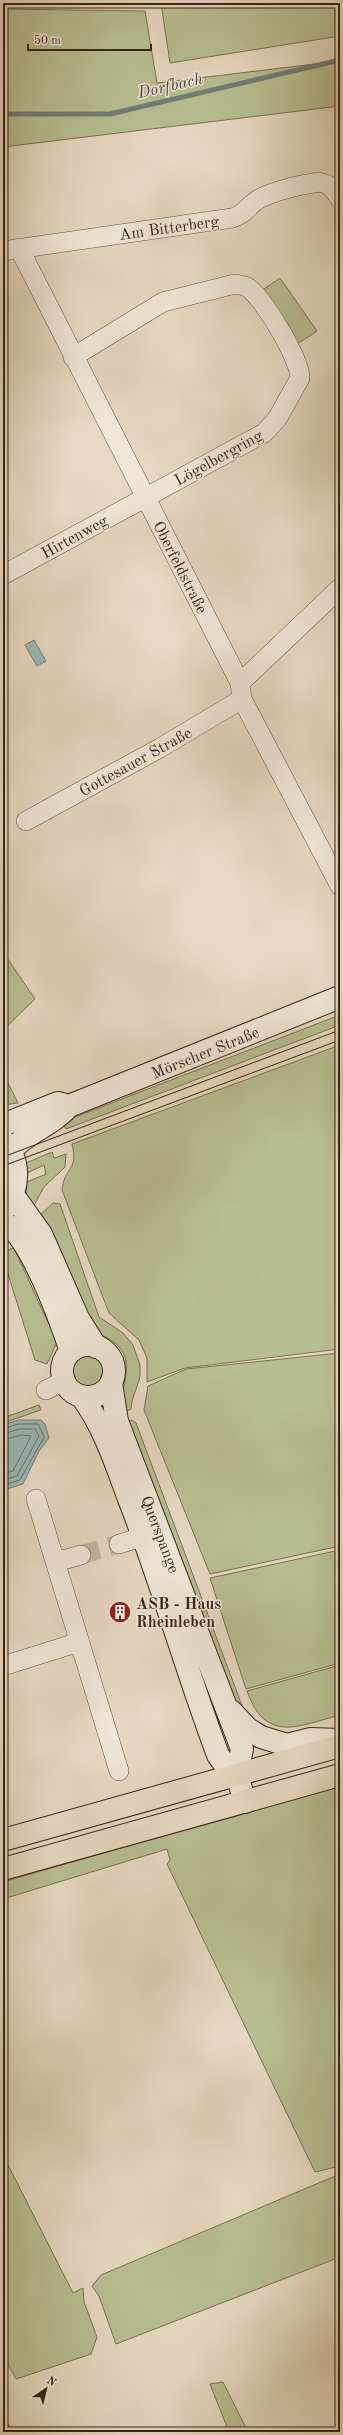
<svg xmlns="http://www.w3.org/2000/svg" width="343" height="2435" font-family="'Old Standard TT',serif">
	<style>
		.green { fill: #b7be91; stroke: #787053 }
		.water { fill: #99b8ba; stroke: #727c78 }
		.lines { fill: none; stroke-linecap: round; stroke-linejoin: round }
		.shore { stroke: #686e68; stroke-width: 1 }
		.stream { stroke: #727c78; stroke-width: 5 }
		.street-tunnel { stroke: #c3b49f; stroke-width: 19; stroke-dasharray: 19 10; stroke-linecap: butt }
		.street-casing { stroke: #645040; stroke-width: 20 }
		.secondary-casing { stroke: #382315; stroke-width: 24 }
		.primary-casing { stroke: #382315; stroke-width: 24 }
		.street { stroke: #efe6d7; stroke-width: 19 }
		.secondary { stroke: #efe6d7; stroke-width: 22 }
		.primary { stroke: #e6d8c1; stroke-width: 22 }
		.tram { stroke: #382315; stroke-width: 1 }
		.labels { text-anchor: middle; stroke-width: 3; stroke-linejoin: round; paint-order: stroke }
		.street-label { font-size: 16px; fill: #382315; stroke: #efe6d7 }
		.poi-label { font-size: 16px; font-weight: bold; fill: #382315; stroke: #efe6d7; text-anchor: start }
		.water-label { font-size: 17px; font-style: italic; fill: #50483e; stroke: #efe6d7 }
	</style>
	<rect width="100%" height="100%" fill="#e6d8c1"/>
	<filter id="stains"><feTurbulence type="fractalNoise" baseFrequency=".005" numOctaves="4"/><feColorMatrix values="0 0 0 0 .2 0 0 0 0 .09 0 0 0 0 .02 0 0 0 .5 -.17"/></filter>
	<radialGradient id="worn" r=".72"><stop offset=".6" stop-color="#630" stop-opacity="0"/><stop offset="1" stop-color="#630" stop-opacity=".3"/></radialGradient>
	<!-- green -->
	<path class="green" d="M161 3H340V36L170 63Z
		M3 9 145 11 157 83 340 61V106L3 147Z
		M280 278 317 331 297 344 261 291Z
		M3 952 35 999 3 1030Z
		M340 1015V1025L66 1129 62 1122Z
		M340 1045V1349L185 1368 147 1382V1358L139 1340 109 1313 62 1190C64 1167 79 1171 72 1144Z
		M3 1073 18 1103 3 1105Z
		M52 1152 54 1158 66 1154 65 1167 44 1187 32 1209 26 1199 27 1182 46 1174 44 1165 27 1173 26 1163Z
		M53 1203 60 1204 99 1317 123 1333 133 1345 140 1365V1377L132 1401 131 1409 119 1414C122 1379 143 1351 97 1333L38 1217Z
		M14 1248 57 1342 47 1364 35 1360 3 1258V1251Z
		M340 1353V1546L210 1574 144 1410 148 1386 186 1369Z
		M70 1372a18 18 0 1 1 36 0a18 18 0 1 1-36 0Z
		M39 1405 41 1410 3 1423V1418Z
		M132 1420 136 1423 244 1711 238 1708 123 1424Z
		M340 1550V1663L246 1689 210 1578Z
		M340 1665V1715C298 1726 266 1744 247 1691Z
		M340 1785V2166L315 2172 167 1864 170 1860 167 1849 3 1899V1882Z
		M3 2155 73 2293 83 2288 84 2302 97 2337 91 2354 16 2379 3 2355Z
		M340 2174V2257L116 2344 99 2296 92 2286 101 2275Z
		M223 2382 248 2432H229L210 2384Z
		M3 2415 13 2432H3Z"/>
	<!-- water -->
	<path class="water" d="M34 640 46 661 37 666 25 645Z
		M18 1420H41L45 1424 49 1438 39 1451 23 1484 3 1490V1425Z"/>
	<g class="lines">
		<!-- shore -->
		<path class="shore" d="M3 1429 18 1424H38L44 1437 20 1480 3 1485
			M3 1434 19 1429H35L39 1436 17 1476 3 1480
			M3 1440 21 1435 31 1436 13 1471 3 1474"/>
		<!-- stream -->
		<path class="stream" d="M3 114H110L340 60"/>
		<!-- street-tunnel -->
		<path class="street-tunnel" d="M81 1555 119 1544"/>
		<!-- street casing -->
		<g class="street-casing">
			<path id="street" d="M19 248 240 683 242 699 340 886
				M3 251 232 218C245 215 248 205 259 199 276 190 300 185 319 182 330 184 334 189 340 199
				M3 575 264 433 277 419 300 378C300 359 263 297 247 287 244 285 239 285 235 284L163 302 73 357
				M240 683 340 588
				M26 821 160 748 242 699
				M46 1390 64 1381
				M36 1499 119 1771
				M119 1544 158 1532
				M55 1562 81 1555
				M3 1666 76 1643 77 1635"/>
		</g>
		<!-- secondary casing -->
		<g class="secondary-casing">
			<path id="secondary" d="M3 1125 58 1103 62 1104
				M3 1141C20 1159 20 1186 6 1207
				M10 1151C27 1132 53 1125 69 1106L340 997
				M13 1195 41 1234 78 1318 96 1347
				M3 1222C30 1234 61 1322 71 1351
				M62 1371a26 26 0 1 1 52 0a26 26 0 1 1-52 0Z
				M111 1383 117 1421 242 1749 237 1775
				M82 1397C104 1427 116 1464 129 1499 162 1583 186 1670 218 1755L225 1765 237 1775 245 1802
				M231 1711 248 1729 261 1737 287 1745 311 1739 340 1740"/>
		</g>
		<!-- primary casing -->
		<g class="primary-casing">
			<path id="primary" d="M3 1840 340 1746
				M3 1869 340 1775"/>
		</g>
		<!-- street -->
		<use href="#street" class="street"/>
		<!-- secondary -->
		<use href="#secondary" class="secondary"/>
		<!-- primary -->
		<use href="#primary" class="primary"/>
		<!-- tram -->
		<path class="tram" d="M3 1157 340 1030
			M3 1166 340 1040"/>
	</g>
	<!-- icons -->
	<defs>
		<g id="building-disc" transform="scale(1.15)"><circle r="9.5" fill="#8f2418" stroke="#efe6d7"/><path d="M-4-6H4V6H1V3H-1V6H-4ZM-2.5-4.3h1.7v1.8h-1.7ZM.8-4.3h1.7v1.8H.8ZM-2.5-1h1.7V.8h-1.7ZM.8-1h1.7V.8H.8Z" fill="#fff"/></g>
	</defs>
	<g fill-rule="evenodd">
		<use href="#building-disc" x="120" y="1612"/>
	</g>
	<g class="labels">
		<!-- street labels -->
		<g class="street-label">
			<text transform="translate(169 227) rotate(-8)" y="6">Am Bitterberg</text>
			<text transform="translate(218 457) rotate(-29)" y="6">Lögelbergring</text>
			<text transform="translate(74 536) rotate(-29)" y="6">Hirtenweg</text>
			<text transform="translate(181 567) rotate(63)" y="6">Oberfeldstraße</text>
			<text transform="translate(135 761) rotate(-29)" y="6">Gottesauer Straße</text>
			<text transform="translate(205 1052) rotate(-22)" y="6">Mörscher Straße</text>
			<text transform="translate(161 1534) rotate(69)" y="6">Querspange</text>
		</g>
		<!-- poi labels -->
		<g class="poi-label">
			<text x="136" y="1609">ASB - Haus<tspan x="136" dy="18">Rheinleben</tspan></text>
		</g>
		<!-- water labels -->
		<g class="water-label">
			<text transform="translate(170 85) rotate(-13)" y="6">Dorfbach</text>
		</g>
	</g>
	<!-- margin -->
	<rect width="343" height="2435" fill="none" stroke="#e6d8c1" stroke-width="16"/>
	<rect x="4" y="4" width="335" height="2427" fill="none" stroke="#382315" stroke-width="2"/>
	<rect x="8" y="8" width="327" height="2419" fill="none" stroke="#382315"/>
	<!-- north arrow -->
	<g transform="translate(46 2389) rotate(35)" stroke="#efe6d7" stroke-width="3" paint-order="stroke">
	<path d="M0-3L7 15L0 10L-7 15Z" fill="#382315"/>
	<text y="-6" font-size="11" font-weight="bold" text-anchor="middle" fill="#382315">N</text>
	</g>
	<!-- scale -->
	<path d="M28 44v6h123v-6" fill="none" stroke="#382315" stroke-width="2"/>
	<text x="34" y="44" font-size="12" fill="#382315" stroke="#efe6d7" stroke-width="3" paint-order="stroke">50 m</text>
	<rect width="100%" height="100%" filter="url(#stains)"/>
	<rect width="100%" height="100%" fill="url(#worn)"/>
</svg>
